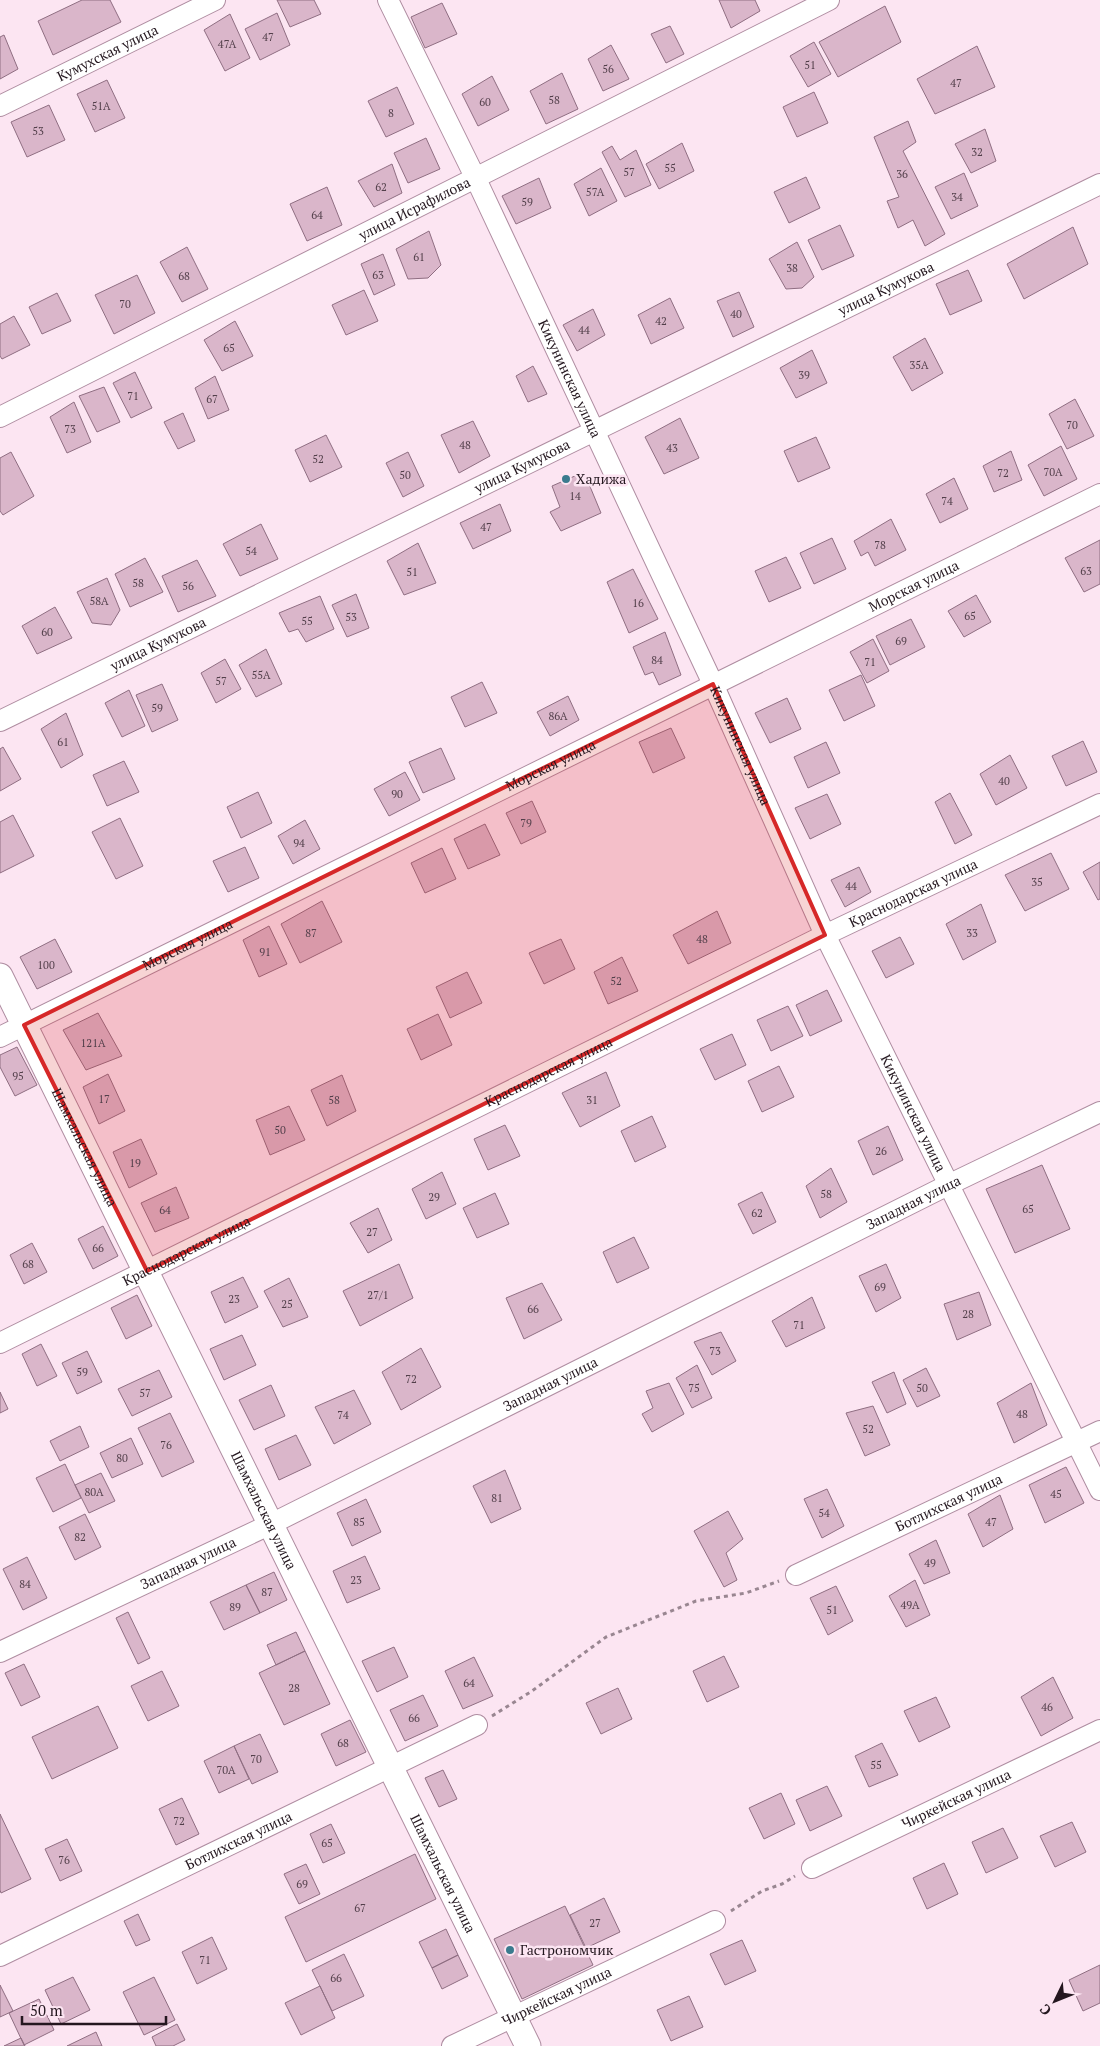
<svg xmlns="http://www.w3.org/2000/svg" width="1100" height="2046" font-family="'PT Serif',serif">
	<style>
		.building { fill: #dab6ca; stroke: #8f6e82 }
		.lines { fill: none; stroke-linecap: round; stroke-linejoin: round }
		.minor-casing { stroke: #af8da1; stroke-width: 22 }
		.tertiary-casing { stroke: #af8da1; stroke-width: 27 }
		.path { stroke: #998691; stroke-width: 3; stroke-dasharray: 4 4; stroke-linecap: butt }
		.minor { stroke: #fff; stroke-width: 20 }
		.tertiary { stroke: #fff; stroke-width: 25 }
		.marked { fill: #d62828; fill-opacity: 0.2; stroke: #d62828; stroke-width: 4; stroke-linejoin: round }
		.poi-dot { fill: #3a7b8e; stroke: #fce5f2; stroke-width: 2 }
		.labels { text-anchor: middle; stroke-width: 5; stroke-linejoin: round; paint-order: stroke }
		.number-label { font-size: 11px; fill: #523f4a }
		.street-label { font-size: 14px; fill: #24171f; stroke: #fce5f2 }
		.poi-label { font-size: 14px; fill: #24171f; stroke: #fce5f2; text-anchor: start }
	</style>
	<rect width="100%" height="100%" fill="#fce5f2"/>
	<!-- building -->
	<path class="building" d="M82 0H110L121 22 53 55 38 21Z
		M277 0H314L321 14 290 27Z
		M719 0H755L760 11 731 28Z
		M442 3 457 34 425 48 411 17Z
		M885 6 901 42 838 77 819 42Z
		M277 13 290 45 260 60 245 29Z
		M230 14 250 58 225 71 204 30Z
		M670 26 684 54 666 63 651 34Z
		M4 35 18 69 0 79V37Z
		M814 42 831 74 808 87 790 56Z
		M611 45 629 79 603 91 588 59Z
		M977 46 995 87 935 114 917 79Z
		M562 73 578 109 546 124 530 91Z
		M492 76 509 110 478 126 462 94Z
		M107 80 125 118 95 132 77 94Z
		M397 87 414 124 386 137 368 101Z
		M814 92 828 123 797 137 783 107Z
		M49 105 65 140 27 157 11 122Z
		M908 121 916 142 903 151 945 234 925 246 913 220 898 228 887 201 899 197 874 137Z
		M985 129 996 161 971 173 955 144Z
		M426 138 440 169 408 183 394 153Z
		M682 143 694 171 659 189 646 164Z
		M612 146 620 160 636 150 651 185 625 197 602 152Z
		M392 164 402 193 374 207 358 181Z
		M601 168 617 201 589 216 574 184Z
		M964 173 978 206 951 219 935 187Z
		M806 177 820 208 789 223 774 192Z
		M539 178 551 208 516 224 502 196Z
		M327 187 342 225 307 241 290 204Z
		M840 225 854 256 822 270 808 240Z
		M1073 227 1088 264 1024 299 1007 264Z
		M429 231 441 265 428 278 408 279 396 249Z
		M797 242 814 277 802 288 786 289 769 259Z
		M187 247 208 289 182 302 160 262Z
		M383 254 395 285 374 295 361 264Z
		M968 270 982 301 950 315 936 284Z
		M137 275 155 313 114 334 95 295Z
		M364 290 378 321 346 335 332 305Z
		M739 292 754 327 733 337 717 301Z
		M57 293 71 321 42 334 29 307Z
		M670 298 684 328 651 344 638 315Z
		M593 309 605 335 577 351 563 325Z
		M14 316 30 345 2 359 0 356V324Z
		M235 321 253 356 222 371 204 340Z
		M925 338 943 373 912 391 893 357Z
		M812 350 827 383 796 398 780 368Z
		M533 366 547 394 528 402 516 376Z
		M135 372 152 408 131 418 113 383Z
		M215 376 229 410 208 419 195 388Z
		M104 387 120 422 97 432 79 396Z
		M1075 399 1094 436 1067 449 1049 414Z
		M74 402 91 442 67 453 50 417Z
		M183 413 195 441 178 449 164 422Z
		M680 418 699 458 664 474 645 437Z
		M473 421 490 456 459 473 441 435Z
		M326 435 342 467 310 482 295 450Z
		M816 437 830 468 798 482 784 451Z
		M1061 446 1077 479 1044 496 1028 465Z
		M1011 451 1022 480 994 492 983 466Z
		M11 452 34 496 3 515 0 511V458Z
		M408 452 424 486 403 497 386 463Z
		M584 472 601 513 561 531 550 512 560 507 552 486Z
		M954 478 968 509 940 523 926 494Z
		M500 504 511 531 473 549 460 523Z
		M891 519 906 550 875 566 868 552 861 556 854 541Z
		M261 524 278 559 240 576 223 544Z
		M832 538 846 569 814 584 800 553Z
		M1100 540V584L1084 592 1065 558Z
		M418 543 436 583 404 595 387 561Z
		M786 557 801 588 769 602 755 571Z
		M145 558 163 592 130 607 115 574Z
		M197 560 216 596 178 612 162 576Z
		M633 569 658 619 629 633 607 582Z
		M107 578 120 610 111 625 92 623 77 592Z
		M356 594 369 628 347 637 332 605Z
		M976 595 991 622 964 637 948 611Z
		M320 596 334 629 306 642 298 629 289 632 279 613Z
		M55 607 72 638 37 654 22 626Z
		M911 619 925 647 890 665 876 636Z
		M665 632 681 675 659 685 653 672 645 675 633 647Z
		M873 639 889 671 867 683 850 652Z
		M266 649 282 684 256 697 239 665Z
		M225 659 241 689 216 703 201 673Z
		M861 675 875 706 844 721 829 690Z
		M482 682 497 713 465 727 451 697Z
		M162 684 178 720 152 732 136 695Z
		M129 690 145 726 122 737 105 703Z
		M568 696 579 720 550 736 537 712Z
		M787 698 801 729 770 743 755 713Z
		M66 713 83 755 61 768 41 729Z
		M671 728 685 758 653 773 639 742Z
		M1083 741 1097 772 1066 786 1052 756Z
		M826 742 840 773 808 788 794 757Z
		M3 747 21 779 0 791V749Z
		M441 748 455 779 423 793 409 762Z
		M1010 755 1027 788 996 805 980 774Z
		M124 761 139 792 107 806 93 775Z
		M405 772 420 800 389 816 374 789Z
		M258 792 272 823 241 838 227 807Z
		M950 793 972 835 955 844 935 802Z
		M827 794 841 824 810 839 795 808Z
		M532 801 546 832 521 844 506 813Z
		M13 815 34 856 0 873V822Z
		M120 818 143 866 116 879 92 832Z
		M305 820 320 849 293 864 278 836Z
		M485 824 500 855 468 869 454 839Z
		M245 847 259 878 228 892 213 861Z
		M442 848 456 879 425 893 411 863Z
		M1051 853 1069 889 1025 911 1005 875Z
		M1100 862V899L1098 900 1083 872Z
		M859 867 871 892 845 907 831 880Z
		M322 901 342 942 300 963 281 924Z
		M981 904 996 942 963 960 946 924Z
		M717 911 731 943 688 964 673 935Z
		M269 926 287 964 259 977 243 940Z
		M900 937 914 964 886 978 872 951Z
		M55 939 72 972 37 989 20 957Z
		M561 939 575 969 544 984 529 953Z
		M622 957 638 991 608 1004 594 972Z
		M467 972 482 1003 450 1018 436 987Z
		M827 990 842 1021 810 1036 796 1005Z
		M788 1006 803 1036 771 1051 757 1020Z
		M98 1013 122 1056 86 1070 63 1030Z
		M438 1014 452 1045 421 1060 407 1029Z
		M732 1034 746 1065 715 1080 700 1049Z
		M17 1047 37 1085 15 1096 0 1067V1055Z
		M779 1066 794 1097 762 1112 748 1081Z
		M606 1072 620 1106 580 1127 562 1093Z
		M108 1074 125 1111 99 1124 83 1087Z
		M342 1075 356 1111 327 1126 311 1090Z
		M289 1106 305 1140 270 1155 256 1120Z
		M652 1116 666 1147 635 1162 621 1131Z
		M505 1125 520 1156 488 1170 474 1139Z
		M888 1126 903 1160 873 1175 858 1141Z
		M141 1139 157 1174 129 1188 113 1152Z
		M1042 1165 1070 1229 1015 1253 986 1189Z
		M831 1168 847 1202 820 1218 806 1186Z
		M442 1172 456 1204 426 1219 412 1189Z
		M176 1187 189 1218 155 1232 141 1203Z
		M762 1192 776 1222 753 1234 738 1204Z
		M495 1193 509 1224 477 1238 463 1208Z
		M378 1208 392 1240 368 1253 350 1223Z
		M103 1226 118 1256 93 1269 78 1239Z
		M634 1237 649 1268 617 1283 603 1252Z
		M32 1243 47 1272 24 1284 10 1255Z
		M399 1264 413 1298 360 1326 343 1291Z
		M886 1264 901 1298 876 1312 859 1276Z
		M243 1277 258 1307 225 1323 211 1292Z
		M289 1278 308 1317 283 1327 264 1291Z
		M542 1283 562 1320 524 1339 506 1298Z
		M979 1292 991 1325 957 1340 944 1304Z
		M137 1295 152 1326 126 1339 111 1308Z
		M812 1297 825 1328 786 1347 772 1321Z
		M721 1332 736 1361 712 1375 694 1342Z
		M242 1335 256 1365 224 1380 210 1349Z
		M41 1344 57 1376 37 1386 22 1354Z
		M421 1348 441 1387 401 1410 382 1372Z
		M87 1351 102 1382 77 1394 62 1363Z
		M697 1365 712 1398 692 1408 676 1378Z
		M926 1368 940 1396 917 1407 903 1380Z
		M159 1370 172 1397 132 1416 118 1389Z
		M894 1372 906 1404 887 1413 872 1382Z
		M669 1383 684 1414 652 1432 642 1414 653 1408 646 1391Z
		M1031 1383 1047 1425 1014 1443 997 1403Z
		M271 1385 285 1416 254 1430 239 1400Z
		M354 1390 371 1424 334 1444 315 1407Z
		M0 1392 8 1409 0 1413Z
		M873 1406 890 1445 865 1456 846 1413Z
		M170 1413 194 1462 162 1477 138 1428Z
		M80 1426 89 1447 60 1461 50 1441Z
		M296 1435 311 1465 279 1480 265 1449Z
		M131 1438 143 1464 112 1478 100 1453Z
		M65 1464 81 1498 53 1512 36 1478Z
		M1066 1467 1084 1503 1045 1523 1029 1485Z
		M505 1470 521 1509 491 1523 473 1486Z
		M101 1473 115 1501 89 1513 75 1485Z
		M827 1489 844 1526 822 1538 804 1499Z
		M1000 1495 1013 1529 983 1547 968 1514Z
		M366 1499 381 1532 352 1546 337 1513Z
		M728 1511 743 1539 726 1553 737 1580 724 1587 694 1531Z
		M85 1514 101 1547 75 1560 59 1527Z
		M936 1540 950 1573 924 1584 909 1554Z
		M365 1556 380 1589 347 1603 333 1571Z
		M27 1557 47 1598 23 1610 3 1569Z
		M274 1572 287 1600 260 1613 246 1585Z
		M915 1580 930 1615 906 1627 889 1596Z
		M246 1585 260 1613 224 1630 210 1602Z
		M836 1586 853 1621 828 1635 810 1598Z
		M128 1612 150 1658 138 1664 116 1618Z
		M296 1632 305 1651 276 1665 267 1645Z
		M394 1647 408 1677 377 1692 362 1661Z
		M305 1651 330 1704 284 1725 259 1673Z
		M724 1656 739 1687 707 1702 693 1671Z
		M474 1657 493 1696 463 1709 445 1671Z
		M24 1664 40 1697 21 1706 5 1673Z
		M162 1671 179 1706 148 1721 131 1686Z
		M1053 1677 1073 1718 1041 1736 1021 1697Z
		M618 1688 632 1719 601 1734 586 1703Z
		M423 1695 438 1726 405 1741 390 1710Z
		M936 1697 950 1727 919 1742 904 1711Z
		M98 1706 118 1748 52 1779 32 1737Z
		M350 1720 366 1752 336 1766 321 1734Z
		M260 1734 278 1772 252 1784 234 1746Z
		M882 1743 898 1775 869 1787 855 1756Z
		M234 1746 249 1779 219 1793 204 1761Z
		M443 1770 457 1799 439 1807 425 1778Z
		M827 1786 842 1816 810 1831 796 1800Z
		M781 1793 795 1824 764 1839 749 1808Z
		M182 1798 199 1834 176 1845 159 1809Z
		M0 1814 31 1879 1 1893 0 1890Z
		M1072 1822 1086 1852 1055 1867 1040 1836Z
		M331 1824 345 1853 323 1863 310 1834Z
		M1003 1828 1018 1858 986 1873 972 1842Z
		M67 1839 82 1871 60 1881 45 1849Z
		M415 1854 436 1899 306 1962 285 1917Z
		M944 1863 958 1894 927 1909 913 1878Z
		M306 1864 320 1894 299 1904 284 1874Z
		M604 1898 620 1932 586 1948 570 1915Z
		M565 1906 593 1965 522 1999 494 1939Z
		M138 1914 150 1940 136 1946 124 1921Z
		M446 1929 458 1955 432 1968 419 1942Z
		M212 1937 227 1969 197 1984 182 1952Z
		M742 1940 756 1971 725 1985 710 1954Z
		M344 1954 364 1996 332 2011 312 1970Z
		M458 1955 468 1976 442 1989 432 1968Z
		M1100 1965V2003L1083 2011 1069 1980Z
		M73 1977 90 2010 61 2024 45 1990Z
		M154 1977 175 2020 144 2035 123 1992Z
		M0 1985 13 2011 0 2017Z
		M320 1986 335 2018 301 2035 285 2003Z
		M689 1996 703 2027 671 2041 657 2010Z
		M39 1999 54 2030 24 2045 9 2013Z
		M177 2024 185 2040 173 2046H156L152 2037Z
		M96 2032 102 2046H67Z
		M21 2038 25 2046H4Z"/>
	<g class="lines">
		<!-- minor casing -->
		<g class="minor-casing">
			<g id="minor">
				<path id="s1" d="M388 0 476 179 713 684 825 935 1100 1490"/>
				<path id="s2" d="M0 106 215 0"/>
				<path id="s3" d="M0 417 829 0"/>
				<path id="s4" d="M0 721 1100 184"/>
				<path id="s5" d="M0 1037 1100 494"/>
				<path id="s6" d="M0 1343 825 935 1100 804"/>
				<path id="s7" d="M796 1575 1100 1431"/>
				<path id="s8" d="M0 1652 271 1524 948 1185 1100 1112"/>
				<path id="s9" d="M812 1868 1100 1730"/>
				<path id="s10" d="M0 1956 477 1725"/>
				<path id="s11" d="M452 2046 715 1921"/>
			</g>
		</g>
		<!-- tertiary casing -->
		<g class="tertiary-casing">
			<g id="tertiary">
				<path id="s12" d="M0 976 528 2046"/>
			</g>
		</g>
		<!-- path -->
		<path class="path" d="M492 1716 532 1691 606 1637 696 1601 746 1593 779 1581
			M731 1911 762 1891 782 1884 795 1876"/>
		<!-- minor -->
		<use href="#minor" class="minor"/>
		<!-- tertiary -->
		<use href="#tertiary" class="tertiary"/>
	</g>
	<!-- marked area -->
	<path class="marked" d="M713 684 825 935 147 1271 24 1025Z"/>
	<!-- markers -->
	<g class="poi-dot">
		<circle cx="566" cy="479" r="5"/>
		<circle cx="510" cy="1950" r="5"/>
	</g>
	<g class="labels">
		<!-- number labels -->
		<g class="number-label">
			<text x="268" y="41">47</text>
			<text x="227" y="48">47А</text>
			<text x="810" y="69">51</text>
			<text x="608" y="73">56</text>
			<text x="956" y="87">47</text>
			<text x="554" y="104">58</text>
			<text x="485" y="106">60</text>
			<text x="101" y="110">51А</text>
			<text x="391" y="117">8</text>
			<text x="38" y="135">53</text>
			<text x="977" y="156">32</text>
			<text x="670" y="172">55</text>
			<text x="629" y="176">57</text>
			<text x="902" y="178">36</text>
			<text x="381" y="191">62</text>
			<text x="595" y="196">57А</text>
			<text x="957" y="201">34</text>
			<text x="527" y="206">59</text>
			<text x="317" y="219">64</text>
			<text x="419" y="261">61</text>
			<text x="792" y="272">38</text>
			<text x="378" y="279">63</text>
			<text x="184" y="280">68</text>
			<text x="125" y="308">70</text>
			<text x="736" y="318">40</text>
			<text x="661" y="325">42</text>
			<text x="584" y="334">44</text>
			<text x="229" y="352">65</text>
			<text x="919" y="369">35А</text>
			<text x="804" y="379">39</text>
			<text x="133" y="400">71</text>
			<text x="212" y="403">67</text>
			<text x="1072" y="429">70</text>
			<text x="70" y="433">73</text>
			<text x="465" y="449">48</text>
			<text x="672" y="452">43</text>
			<text x="318" y="463">52</text>
			<text x="1053" y="476">70А</text>
			<text x="1003" y="477">72</text>
			<text x="405" y="479">50</text>
			<text x="575" y="500">14</text>
			<text x="947" y="505">74</text>
			<text x="486" y="531">47</text>
			<text x="880" y="549">78</text>
			<text x="251" y="555">54</text>
			<text x="1086" y="575">63</text>
			<text x="412" y="576">51</text>
			<text x="138" y="587">58</text>
			<text x="188" y="590">56</text>
			<text x="99" y="605">58А</text>
			<text x="638" y="607">16</text>
			<text x="970" y="620">65</text>
			<text x="351" y="621">53</text>
			<text x="307" y="625">55</text>
			<text x="47" y="636">60</text>
			<text x="901" y="645">69</text>
			<text x="657" y="664">84</text>
			<text x="870" y="666">71</text>
			<text x="261" y="679">55А</text>
			<text x="221" y="685">57</text>
			<text x="157" y="712">59</text>
			<text x="558" y="720">86А</text>
			<text x="63" y="746">61</text>
			<text x="1004" y="785">40</text>
			<text x="397" y="798">90</text>
			<text x="526" y="827">79</text>
			<text x="299" y="847">94</text>
			<text x="1037" y="886">35</text>
			<text x="851" y="890">44</text>
			<text x="311" y="937">87</text>
			<text x="972" y="937">33</text>
			<text x="702" y="943">48</text>
			<text x="265" y="956">91</text>
			<text x="46" y="969">100</text>
			<text x="616" y="985">52</text>
			<text x="93" y="1047">121А</text>
			<text x="18" y="1080">95</text>
			<text x="104" y="1103">17</text>
			<text x="334" y="1104">58</text>
			<text x="592" y="1104">31</text>
			<text x="280" y="1134">50</text>
			<text x="881" y="1155">26</text>
			<text x="135" y="1167">19</text>
			<text x="826" y="1198">58</text>
			<text x="434" y="1201">29</text>
			<text x="1028" y="1213">65</text>
			<text x="165" y="1214">64</text>
			<text x="757" y="1217">62</text>
			<text x="372" y="1236">27</text>
			<text x="98" y="1252">66</text>
			<text x="28" y="1268">68</text>
			<text x="880" y="1291">69</text>
			<text x="378" y="1299">27/1</text>
			<text x="234" y="1303">23</text>
			<text x="287" y="1308">25</text>
			<text x="533" y="1313">66</text>
			<text x="968" y="1318">28</text>
			<text x="799" y="1329">71</text>
			<text x="715" y="1355">73</text>
			<text x="82" y="1376">59</text>
			<text x="411" y="1383">72</text>
			<text x="694" y="1392">75</text>
			<text x="922" y="1392">50</text>
			<text x="145" y="1397">57</text>
			<text x="1022" y="1418">48</text>
			<text x="343" y="1419">74</text>
			<text x="868" y="1433">52</text>
			<text x="166" y="1449">76</text>
			<text x="122" y="1462">80</text>
			<text x="94" y="1496">80А</text>
			<text x="1056" y="1498">45</text>
			<text x="497" y="1502">81</text>
			<text x="824" y="1517">54</text>
			<text x="359" y="1526">85</text>
			<text x="991" y="1526">47</text>
			<text x="80" y="1541">82</text>
			<text x="930" y="1567">49</text>
			<text x="356" y="1584">23</text>
			<text x="25" y="1588">84</text>
			<text x="267" y="1596">87</text>
			<text x="910" y="1609">49А</text>
			<text x="235" y="1611">89</text>
			<text x="832" y="1614">51</text>
			<text x="469" y="1687">64</text>
			<text x="294" y="1692">28</text>
			<text x="1047" y="1711">46</text>
			<text x="414" y="1722">66</text>
			<text x="343" y="1747">68</text>
			<text x="256" y="1763">70</text>
			<text x="876" y="1769">55</text>
			<text x="226" y="1774">70А</text>
			<text x="179" y="1825">72</text>
			<text x="327" y="1847">65</text>
			<text x="64" y="1864">76</text>
			<text x="302" y="1888">69</text>
			<text x="360" y="1912">67</text>
			<text x="595" y="1927">27</text>
			<text x="205" y="1964">71</text>
			<text x="336" y="1982">66</text>
		</g>
		<!-- street labels -->
		<g class="street-label">
			<text dy="5" stroke="none"><textPath href="#s2" startOffset="120">Кумухская улица</textPath></text>
			<text dy="5" stroke="none"><textPath href="#s3" startOffset="464">улица Исрафилова</textPath></text>
			<text dy="5" stroke="none"><textPath href="#s4" startOffset="986">улица Кумукова</textPath></text>
			<text dy="5" stroke="none"><textPath href="#s1" startOffset="420">Кикунинская улица</textPath></text>
			<text dy="5" stroke="none"><textPath href="#s4" startOffset="581">улица Кумукова</textPath></text>
			<text dy="5" stroke="none"><textPath href="#s5" startOffset="1019">Морская улица</textPath></text>
			<text dy="5" stroke="none"><textPath href="#s4" startOffset="176">улица Кумукова</textPath></text>
			<text dy="5" stroke="none"><textPath href="#s1" startOffset="825">Кикунинская улица</textPath></text>
			<text dy="5" stroke="none"><textPath href="#s5" startOffset="614">Морская улица</textPath></text>
			<text dy="5" stroke="none"><textPath href="#s6" startOffset="1018">Краснодарская улица</textPath></text>
			<text dy="5" stroke="none"><textPath href="#s5" startOffset="209">Морская улица</textPath></text>
			<text dy="5" stroke="none"><textPath href="#s6" startOffset="612">Краснодарская улица</textPath></text>
			<text dy="5" stroke="none"><textPath href="#s1" startOffset="1231">Кикунинская улица</textPath></text>
			<text dy="5" stroke="none"><textPath href="#s12" startOffset="191">Шамхальская улица</textPath></text>
			<text dy="5" stroke="none"><textPath href="#s8" startOffset="1018">Западная улица</textPath></text>
			<text dy="5" stroke="none"><textPath href="#s6" startOffset="208">Краснодарская улица</textPath></text>
			<text dy="5" stroke="none"><textPath href="#s8" startOffset="612">Западная улица</textPath></text>
			<text dy="5" stroke="none"><textPath href="#s7" startOffset="169">Ботлихская улица</textPath></text>
			<text dy="5" stroke="none"><textPath href="#s12" startOffset="596">Шамхальская улица</textPath></text>
			<text dy="5" stroke="none"><textPath href="#s8" startOffset="208">Западная улица</textPath></text>
			<text dy="5" stroke="none"><textPath href="#s9" startOffset="160">Чиркейская улица</textPath></text>
			<text dy="5" stroke="none"><textPath href="#s10" startOffset="265">Ботлихская улица</textPath></text>
			<text dy="5" stroke="none"><textPath href="#s12" startOffset="1001">Шамхальская улица</textPath></text>
			<text dy="5" stroke="none"><textPath href="#s11" startOffset="116">Чиркейская улица</textPath></text>
		</g>
		<!-- poi labels -->
		<g class="poi-label">
			<text x="576" y="484">Хадижа</text>
			<text x="520" y="1955">Гастрономчик</text>
		</g>
	</g>
	<!-- north arrow -->
	<g transform="translate(1055 2001) rotate(227)" stroke="#fce5f2" stroke-width="4" paint-order="stroke">
	<path d="M0-4L9 19L0 12L-9 19Z" fill="#24171f"/>
	<text y="-8" font-size="14" font-weight="bold" text-anchor="middle" fill="#24171f">С</text>
	</g>
	<!-- scale -->
	<path d="M22 2016v8h144v-8" fill="none" stroke="#24171f" stroke-width="2.5"/>
	<text x="30" y="2016" font-size="15" fill="#24171f" stroke="#fce5f2" stroke-width="4" paint-order="stroke">50 m</text>
</svg>
